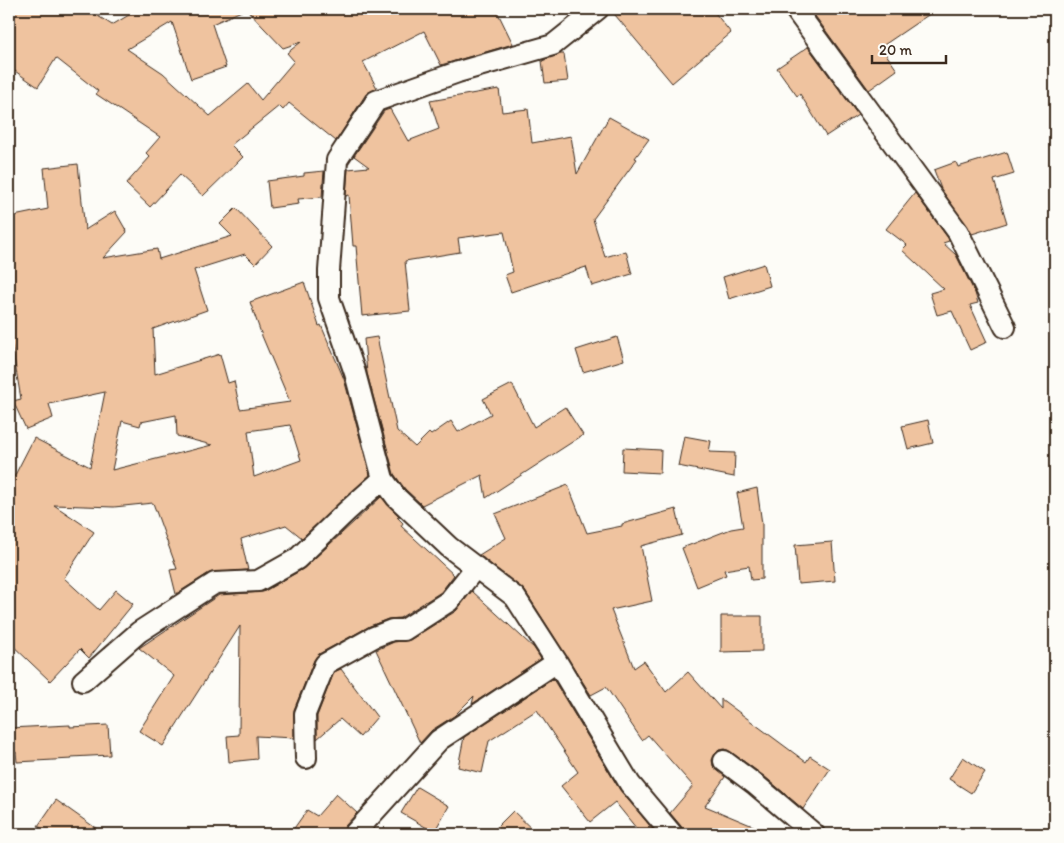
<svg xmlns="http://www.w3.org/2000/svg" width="1064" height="843" font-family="Itim,sans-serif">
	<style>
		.building { fill: #efc39f; stroke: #3b2a1e; fill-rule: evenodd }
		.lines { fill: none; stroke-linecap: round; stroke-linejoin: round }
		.minor-casing { stroke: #3b2a1e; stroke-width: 24 }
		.minor { stroke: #fdfcf7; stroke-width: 20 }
	</style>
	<rect width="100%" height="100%" fill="#fdfcf7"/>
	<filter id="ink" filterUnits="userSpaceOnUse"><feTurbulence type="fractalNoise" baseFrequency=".02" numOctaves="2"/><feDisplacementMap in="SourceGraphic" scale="10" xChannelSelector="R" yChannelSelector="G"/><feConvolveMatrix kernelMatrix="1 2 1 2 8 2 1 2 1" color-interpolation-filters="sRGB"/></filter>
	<g filter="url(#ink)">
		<!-- building -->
		<path class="building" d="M9 9H87L112 25 139 9H496L513 44 441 65 424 31 363 62 377 88 366 94 336 141 289 103 283 110 279 106 231 145 243 157 203 196 180 175 150 207 126 184 150 157 146 153 160 137 96 94 98 91 56 58 38 87 9 67ZM246 9 283 48 301 42 287 53 294 61 261 100 248 84 210 116 163 73 127 49 172 22 191 79 226 67 212 24Z
			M610 9H712L731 33 672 83Z
			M810 9H937L881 47 897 70 869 90Z
			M808 47 858 115 826 136 800 94 797 96 777 68Z
			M560 54H564L568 81 545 83 542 61Z
			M499 89 502 112 528 109 532 143 571 136 577 174 609 117 649 139 635 158 637 159 593 219 605 257 626 251 632 274 592 286 586 267 511 292 505 275 513 272 504 232 458 238 460 252 405 261 410 311 362 316 356 246H353L349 195 346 196 348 169 369 167 354 156 384 111 390 109 408 141 439 129 430 101Z
			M1007 152 1014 174 994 180 1007 223 972 234 941 189 934 170 956 162 958 167Z
			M78 164 85 230 115 211 127 232 103 258 157 249 159 259 232 236 220 224 236 208 272 246 255 264 245 254 194 270 207 310 153 329 155 374 220 354 228 383 234 381 240 409 290 402 262 336 250 302 304 282 319 326 321 325 344 379 370 475 302 538 286 525 241 539 248 570 209 573 176 594 170 570 177 569 153 503 114 507 54 505 94 532 64 578 99 610 116 590 133 604 89 658 80 649 50 681 9 642V476L14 477 34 438 90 467 105 392 49 404 53 418 26 429 13 401 21 399 12 346 9 347V217L48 209 44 168ZM176 415 177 436 212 445 112 470 122 421 140 426 141 422ZM290 425 301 460 254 477 248 431Z
			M324 171 322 197 298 199 299 204 270 208 267 181 304 176V173Z
			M915 193 948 238 949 241 943 243 956 255 975 293 978 303 970 305 987 342 970 350 952 311 937 315 930 293 944 289 902 250 907 245 886 229Z
			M764 264 770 286 729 299 723 277Z
			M377 337 397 431 415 447 429 433 431 435 451 421 458 432 491 414 483 399 512 384 534 427 565 407 583 435 486 498 482 475 422 505 405 489 394 474 367 373 364 339Z
			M617 337 624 360 583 372 576 350Z
			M928 420 933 443 908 449 902 426Z
			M684 436 711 441 709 452 735 453 734 477 678 466Z
			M623 448 661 450 660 473 622 471Z
			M568 485 587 533 622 526V524L676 509 682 535 641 546 652 601 611 610 634 668 644 661 666 692 688 672 721 709V699L806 762 810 756 830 769 803 809 764 776 731 752 725 749 719 750 715 754 712 760 713 766 725 777 705 806 772 834H684L681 826 670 813 693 786 648 735 642 740 606 687 591 695 525 591 479 555 506 538 495 514Z
			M757 488 762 524V579L751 580 749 566 724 570 726 575 697 587 682 548 731 529 743 527 737 493Z
			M381 497 399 516 397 517 403 523 401 526 454 575 441 592 400 618 388 619 370 626 319 654 314 660 294 710V738L256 736 257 759 229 762 227 736 239 735 240 626 163 746 139 731 174 676 139 648 219 595 263 592 303 569Z
			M832 542 835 581 798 584 795 545Z
			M472 591 534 648 541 659 472 704 474 696 454 716 432 730 420 743 376 650 394 642 410 640 456 611Z
			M721 616H762V651L721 652Z
			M341 669 377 717 360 737 340 719 317 739V716L334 672Z
			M553 679 620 790 657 834H641L615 802 590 822 561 786 578 772 537 710 489 741 482 773 458 767 464 737Z
			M70 725V727L108 725 110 755 71 757 72 759 17 762 16 752 9 753V728Z
			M963 757 985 772 971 793 949 779Z
			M417 787 449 806 434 832 401 813Z
			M336 794 357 813 345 826 342 834H290L307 810 317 816Z
			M56 800 104 834H49L38 826Z
			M513 811 537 834H490Z"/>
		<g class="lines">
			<!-- minor casing -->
			<g class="minor-casing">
				<path id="minor" d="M598 9 553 45 458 72 376 101 337 160 329 271V298L355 373 383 479 396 497 449 547 515 597 557 662 630 784 672 834
					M795 9 958 232 1005 327
					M83 681 139 632 215 583 258 581 297 559 347 511 383 479
					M306 758 305 714 325 664 374 637 392 630H404L449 601 476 567
					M724 761 756 785 814 834
					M354 834 439 740 557 662"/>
			</g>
			<!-- minor -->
			<use href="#minor" class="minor"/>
		</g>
	</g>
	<!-- margin -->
	<rect width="1064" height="843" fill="none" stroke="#fdfcf7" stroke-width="30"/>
	<rect x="15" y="15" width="1034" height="813" fill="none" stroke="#3b2a1e" stroke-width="2" filter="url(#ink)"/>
	<!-- scale -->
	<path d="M872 55v8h74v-8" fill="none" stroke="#3b2a1e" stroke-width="2.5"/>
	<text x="879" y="55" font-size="15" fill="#3b2a1e" stroke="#fdfcf7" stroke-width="4" paint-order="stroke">20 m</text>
</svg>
